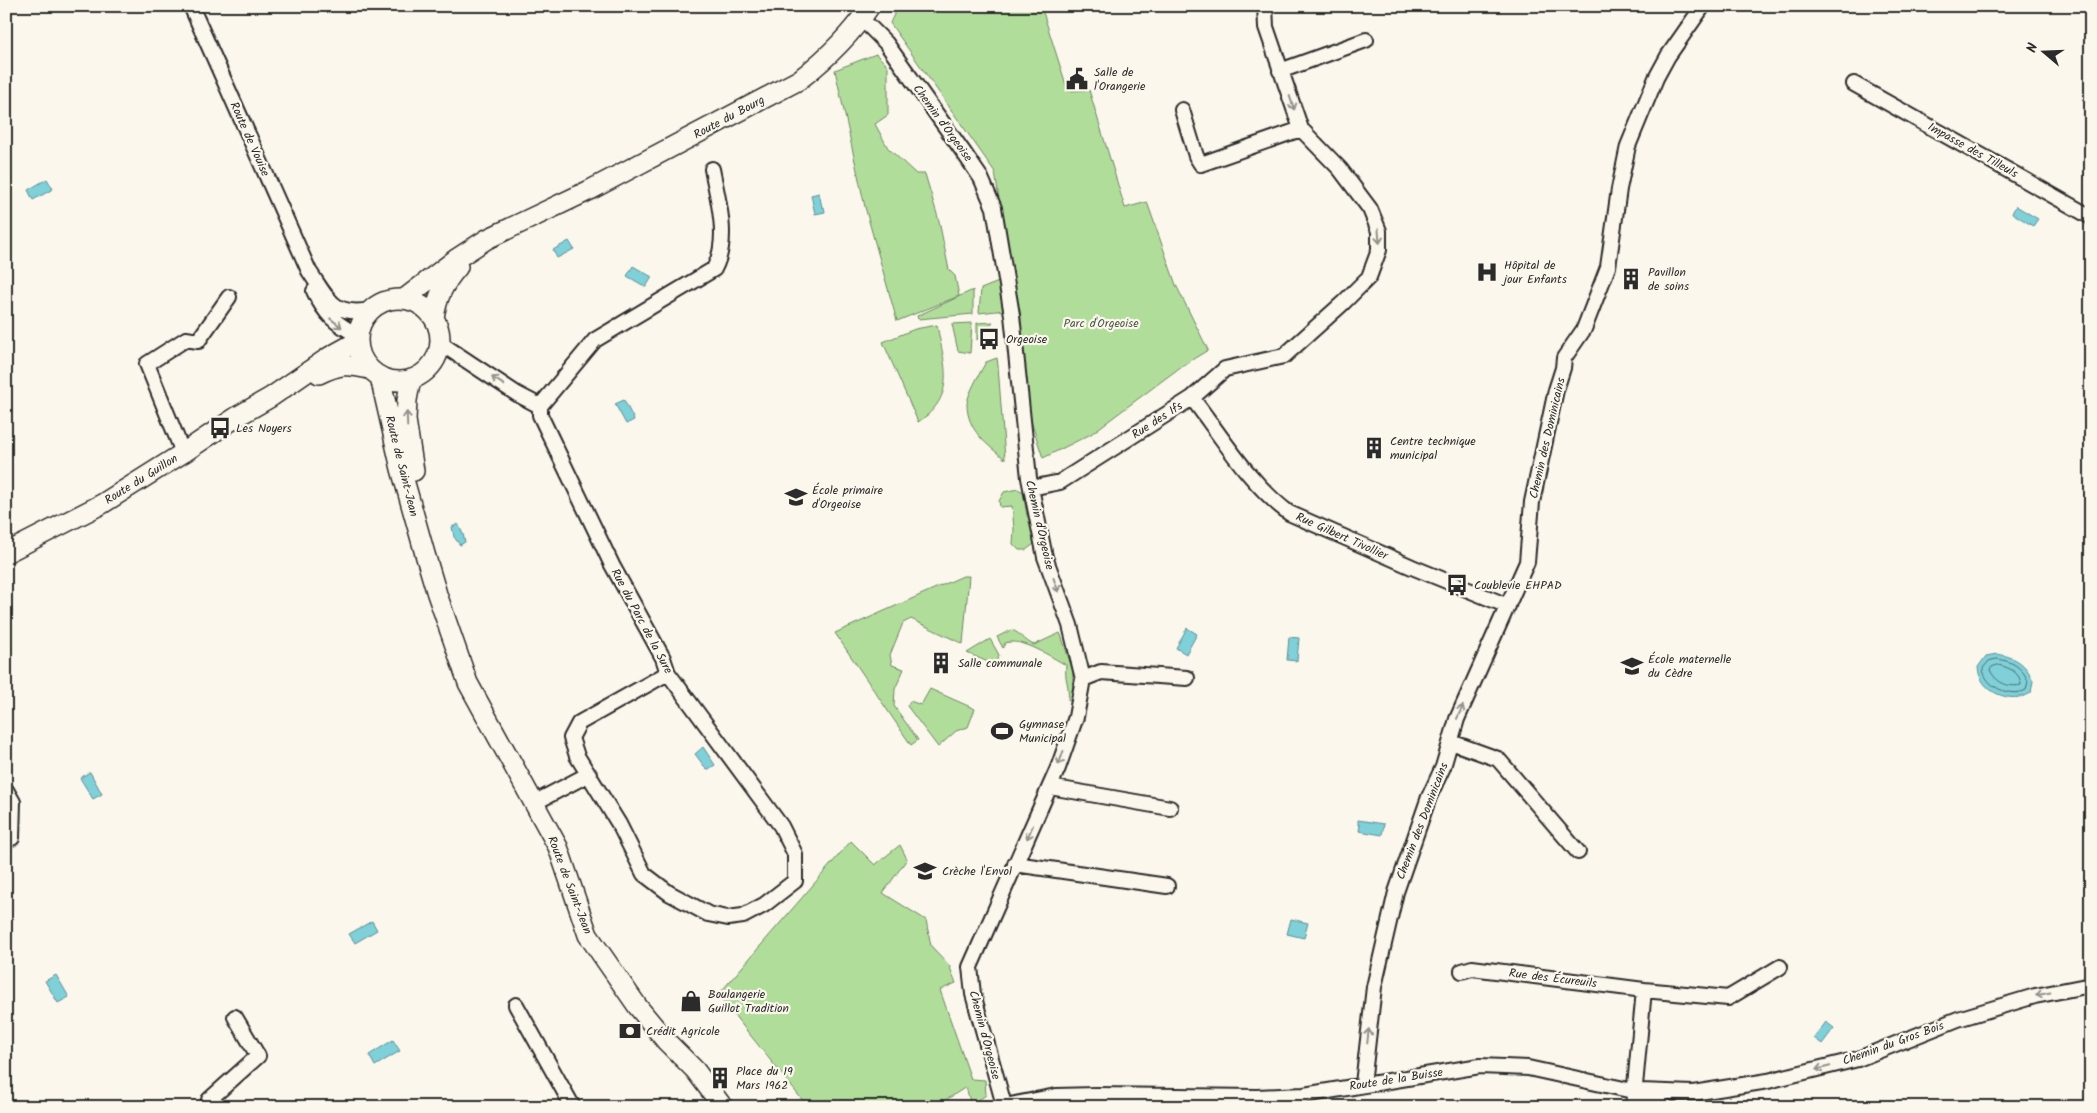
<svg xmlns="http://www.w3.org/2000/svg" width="2097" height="1113" font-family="Kalam,sans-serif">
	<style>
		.green { fill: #b1dd9b; stroke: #6e8463 }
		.water { fill: #7fd0d9; stroke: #5d8e93 }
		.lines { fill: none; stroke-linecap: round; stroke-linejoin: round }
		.shore { stroke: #4d6d71; stroke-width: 1 }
		.street-casing { stroke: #2b2b2b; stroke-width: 18 }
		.secondary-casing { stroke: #2b2b2b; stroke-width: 22 }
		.street { stroke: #fbf7ec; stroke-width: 14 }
		.secondary { stroke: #fbf7ec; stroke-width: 19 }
		.oneway { stroke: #93918c }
		.labels { text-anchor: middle; stroke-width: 4.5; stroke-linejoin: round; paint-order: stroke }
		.poi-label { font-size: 12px; fill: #2b2b2b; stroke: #fbf7ec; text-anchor: start }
		.street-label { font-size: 12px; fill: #2b2b2b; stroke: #fbf7ec }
		.park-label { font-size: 12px; fill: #4c5847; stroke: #fbf7ec }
	</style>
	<rect width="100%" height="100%" fill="#fbf7ec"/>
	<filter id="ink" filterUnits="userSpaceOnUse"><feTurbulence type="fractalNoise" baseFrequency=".02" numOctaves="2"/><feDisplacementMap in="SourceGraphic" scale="10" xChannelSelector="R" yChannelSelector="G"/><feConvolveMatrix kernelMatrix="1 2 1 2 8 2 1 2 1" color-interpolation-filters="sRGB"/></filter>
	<g filter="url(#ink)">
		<!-- green -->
		<path class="green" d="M898 6H1041L1068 91 1089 90 1125 208 1147 202 1176 285 1208 350 1182 366 1091 434 1043 458 1031 421 995 172 890 23Z
			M876 54 888 66V115L875 124 888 148 916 174H925L939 221 949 270 955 276 959 296 897 321 865 207 835 70Z
			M1001 281 1005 310 979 313 981 289Z
			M973 290V314L918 319 917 316Z
			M993 322 977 340V323Z
			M972 323 970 353 958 351 952 324Z
			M937 325C944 364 958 396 918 422L883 342 915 329Z
			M997 358 998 366 1005 459C987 445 967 430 967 404 967 395 981 371 986 362Z
			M1018 489 1023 492 1027 516 1032 520 1034 530 1032 534 1034 544 1026 550H1019L1013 544 1014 529 1012 506 1000 507 999 501 1004 492Z
			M963 576H969L963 644 911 619 903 623 890 655 892 665 904 669 895 689 894 706 918 740 911 745 835 633Z
			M1011 630C1020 632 1024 641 1034 645L1060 633 1061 635 1073 671 1072 702 1068 700C1070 685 1064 680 1066 665 1051 657 1022 637 1005 643L1003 648 997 637Z
			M990 639 999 655 995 665 967 653Z
			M930 689 975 709 968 727 956 731 938 747 907 706 910 701 921 705Z
			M851 841 875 865 900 845 907 859 883 893 926 920 931 946 949 965 956 983 940 990 971 1079 985 1080 986 1095 971 1105 966 1087 935 1107H808L718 995Z"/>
		<!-- water -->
		<path class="water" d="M47 179 53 189 33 200 28 190Z
			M819 193 822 207H824L825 212 815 214 811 195Z
			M2016 206 2038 219 2033 226 2012 213Z
			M569 241 574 249 557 258 553 250Z
			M633 266 652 277 646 287 627 276Z
			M624 400 634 420 626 424 615 404Z
			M458 524 463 534 465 542 460 545 454 537 452 527Z
			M1187 628 1197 634 1186 654 1176 648Z
			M1289 637 1299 638 1297 661 1287 660Z
			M1997 654C2015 657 2026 663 2033 681L2031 693C2011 705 1979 692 1978 667L1986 656Z
			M703 747 715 765 707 770 695 754Z
			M90 772 102 794 93 799 80 778Z
			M1358 820 1384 824 1382 835 1359 831 1360 825H1358Z
			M1291 919 1308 923 1304 938 1287 934Z
			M372 921 377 930 355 943 349 934Z
			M56 975 69 997 58 1003 45 981Z
			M1826 1022 1834 1028 1822 1044 1814 1038Z
			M393 1040 400 1051 375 1066 369 1055Z"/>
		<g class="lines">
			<!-- shore -->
			<path class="shore" d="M1997 659C2012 661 2022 667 2028 681L2026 690C2011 698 1984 687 1983 668L1989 661Z
				M1998 665C2009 667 2021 673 2021 685 2007 688 1996 682 1990 670L1992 667Z"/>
			<!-- street casing -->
			<g class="street-casing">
				<path id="street" d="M191 6 309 271C328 299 333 317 371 310
					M861 20 869 26 886 43 964 153 981 178 994 208 1012 315 1029 478 1045 557 1070 625 1083 679 1076 717 1058 768 970 967 973 994 1004 1105
					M1280 71 1366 40
					M1854 84 2091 217
					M1182 110 1196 156 1201 164 1301 129
					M314 291C325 314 335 324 358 335
					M440 343 517 394 540 406
					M1192 398C1222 437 1249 483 1289 513L1412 567 1508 606
					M183 453 147 364 186 339 198 341 229 297
					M1031 488 1060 482 1192 398 1225 369 1284 356 1343 303 1369 277 1379 250V231L1370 209 1340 169 1301 129 1266 27 1265 6
					M668 673 579 723 571 738 577 756 619 824 644 874 669 893 708 914 728 918 743 916 764 905 795 881V854L781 826 668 673 663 658 612 565 540 415V406L595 340 714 269C730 240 718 200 712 169
					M1083 679 1101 672 1187 678
					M1451 742 1498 759 1578 852
					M1050 787 1170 808
					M6 790 13 802 12 838
					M534 803 589 774
					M1015 864 1167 886
					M1462 971 1472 968 1644 990
					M516 1005 573 1107
					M1363 1084 1374 987 1396 892 1429 797 1443 767 1457 719 1527 562 1532 502 1556 390 1563 368 1564 358 1584 329 1608 267 1619 189 1628 146 1656 78 1668 56 1703 6
					M1641 1091 1693 1093 1768 1081 1858 1059 1958 1019 2035 996 2091 985
					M213 1107 209 1100 258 1056 235 1017
					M1000 1107 1056 1096 1096 1095 1257 1097 1304 1095 1480 1066 1528 1068 1633 1091 1667 1107
					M1633 1107 1644 990 1728 998 1780 967"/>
			</g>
			<!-- secondary casing -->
			<g class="secondary-casing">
				<path id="secondary" d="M404 299 456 259 487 239 590 190 799 80C826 59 851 35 870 6
					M358 340a41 41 0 1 1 82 0a41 41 0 1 1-82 0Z
					M434 318C437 297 444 283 458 267
					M319 374C340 364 347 364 369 369
					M380 377 401 469 425 554 437 594 468 683 558 847 588 935 638 1007 666 1041 695 1070 723 1107
					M411 379 407 400 406 420 414 471
					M6 553 102 504 183 453 238 416 271 397 329 357 358 341"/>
			</g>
			<!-- street -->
			<use href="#street" class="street"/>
			<!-- secondary -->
			<use href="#secondary" class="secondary"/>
		</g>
		<!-- one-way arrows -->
		<defs><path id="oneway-shaft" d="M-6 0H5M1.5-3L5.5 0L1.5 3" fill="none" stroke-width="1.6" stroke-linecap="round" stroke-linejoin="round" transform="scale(1.25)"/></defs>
		<g class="oneway">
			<use href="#oneway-shaft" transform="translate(1292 103) rotate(71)"/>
			<use href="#oneway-shaft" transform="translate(1379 236) rotate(85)"/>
			<use href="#oneway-shaft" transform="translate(336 323) rotate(38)"/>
			<use href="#oneway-shaft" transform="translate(498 381) rotate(-147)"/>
			<use href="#oneway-shaft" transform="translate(407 419) rotate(-92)"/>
			<use href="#oneway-shaft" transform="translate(1056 585) rotate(70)"/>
			<use href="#oneway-shaft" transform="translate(1460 712) rotate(-66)"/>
			<use href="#oneway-shaft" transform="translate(1061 758) rotate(109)"/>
			<use href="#oneway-shaft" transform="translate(1030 832) rotate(114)"/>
			<use href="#oneway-shaft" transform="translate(2043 994) rotate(169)"/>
			<use href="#oneway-shaft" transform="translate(1368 1036) rotate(-84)"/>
			<use href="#oneway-shaft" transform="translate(1823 1068) rotate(166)"/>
		</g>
	</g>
	<!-- icons -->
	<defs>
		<g id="civic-bare" transform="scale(1.725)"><path d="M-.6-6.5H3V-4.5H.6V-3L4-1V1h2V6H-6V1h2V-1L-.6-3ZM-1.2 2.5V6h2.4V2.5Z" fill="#2b2b2b" stroke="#fbf7ec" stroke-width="2.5" paint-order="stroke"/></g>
		<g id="hospital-bare" transform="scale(1.725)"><path d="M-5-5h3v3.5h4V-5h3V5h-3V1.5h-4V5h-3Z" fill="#2b2b2b" stroke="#fbf7ec" stroke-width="2.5" paint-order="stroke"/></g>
		<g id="building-bare" transform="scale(1.725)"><path d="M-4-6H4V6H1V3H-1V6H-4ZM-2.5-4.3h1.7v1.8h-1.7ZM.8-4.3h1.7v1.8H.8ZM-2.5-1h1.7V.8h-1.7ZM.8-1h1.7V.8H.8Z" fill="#2b2b2b" stroke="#fbf7ec" stroke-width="2.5" paint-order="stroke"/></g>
		<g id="bus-bare" transform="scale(1.725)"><path d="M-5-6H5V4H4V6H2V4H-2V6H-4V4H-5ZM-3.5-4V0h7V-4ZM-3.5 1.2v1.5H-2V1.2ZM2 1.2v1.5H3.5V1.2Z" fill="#2b2b2b" stroke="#fbf7ec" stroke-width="2.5" paint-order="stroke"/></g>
		<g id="school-bare" transform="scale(1.725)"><path d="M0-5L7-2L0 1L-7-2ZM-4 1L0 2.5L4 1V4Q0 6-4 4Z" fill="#2b2b2b" stroke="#fbf7ec" stroke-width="2.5" paint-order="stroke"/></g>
		<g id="stadium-bare" transform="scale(1.725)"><path d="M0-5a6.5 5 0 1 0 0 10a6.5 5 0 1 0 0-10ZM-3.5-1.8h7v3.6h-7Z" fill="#2b2b2b" stroke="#fbf7ec" stroke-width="2.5" paint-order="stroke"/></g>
		<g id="shop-bare" transform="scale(1.725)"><path d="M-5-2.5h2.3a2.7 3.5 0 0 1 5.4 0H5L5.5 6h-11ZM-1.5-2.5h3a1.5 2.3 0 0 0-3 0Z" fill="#2b2b2b" stroke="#fbf7ec" stroke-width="2.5" paint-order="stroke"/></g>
		<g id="bank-bare" transform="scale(1.725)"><path d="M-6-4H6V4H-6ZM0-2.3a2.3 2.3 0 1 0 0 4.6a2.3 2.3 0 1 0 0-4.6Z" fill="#2b2b2b" stroke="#fbf7ec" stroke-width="2.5" paint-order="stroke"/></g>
	</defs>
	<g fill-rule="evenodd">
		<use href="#civic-bare" x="1077" y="79"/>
		<use href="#hospital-bare" x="1487" y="272"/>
		<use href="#building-bare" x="1631" y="279"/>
		<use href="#bus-bare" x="989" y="339"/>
		<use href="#bus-bare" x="220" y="428"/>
		<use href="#building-bare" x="1374" y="448"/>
		<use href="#school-bare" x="796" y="497"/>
		<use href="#bus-bare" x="1457" y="585"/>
		<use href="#building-bare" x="941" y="663"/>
		<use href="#school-bare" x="1632" y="666"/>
		<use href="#stadium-bare" x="1002" y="731"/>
		<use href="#school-bare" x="925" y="871"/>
		<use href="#shop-bare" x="691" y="1001"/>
		<use href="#bank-bare" x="630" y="1031"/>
		<use href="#building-bare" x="720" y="1078"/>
	</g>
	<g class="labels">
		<!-- poi labels -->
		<g class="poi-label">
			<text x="1094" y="76">Salle de<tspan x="1094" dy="14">l'Orangerie</tspan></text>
			<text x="1504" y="269">Hôpital de<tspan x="1504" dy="14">jour Enfants</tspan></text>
			<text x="1648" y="276">Pavillon<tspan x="1648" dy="14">de soins</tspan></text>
			<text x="1006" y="343">Orgeoise</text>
			<text x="236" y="432">Les Noyers</text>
			<text x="1390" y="445">Centre technique<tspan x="1390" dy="14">municipal</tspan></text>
			<text x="812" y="494">École primaire<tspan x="812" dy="14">d'Orgeoise</tspan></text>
			<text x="1474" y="589">Coublevie EHPAD</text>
			<text x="1648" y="663">École maternelle<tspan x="1648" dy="14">du Cèdre</tspan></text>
			<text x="958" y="667">Salle communale</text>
			<text x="1019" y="728">Gymnase<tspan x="1019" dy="14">Municipal</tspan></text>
			<text x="942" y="875">Crèche l'Envol</text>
			<text x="708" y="998">Boulangerie<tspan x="708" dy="14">Guillot Tradition</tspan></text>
			<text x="646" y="1035">Crédit Agricole</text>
			<text x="736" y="1075">Place du 19<tspan x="736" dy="14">Mars 1962</tspan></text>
		</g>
		<!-- street labels -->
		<g class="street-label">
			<text transform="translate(729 117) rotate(-28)" y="4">Route du Bourg</text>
			<text transform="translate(943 123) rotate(54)" y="4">Chemin d'Orgeoise</text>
			<text transform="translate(250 139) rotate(66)" y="4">Route de Vouise</text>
			<text transform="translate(1973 150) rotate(29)" y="4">Impasse des Tilleuls</text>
			<text transform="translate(1157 420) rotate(-33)" y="4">Rue des Ifs</text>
			<text transform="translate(1547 438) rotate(-77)" y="4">Chemin des Dominicains</text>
			<text transform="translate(402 466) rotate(76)" y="4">Route de Saint-Jean</text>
			<text transform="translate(141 479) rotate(-32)" y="4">Route du Guillon</text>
			<text transform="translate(1040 525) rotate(77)" y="4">Chemin d'Orgeoise</text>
			<text transform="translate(1342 536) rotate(24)" y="4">Rue Gilbert Tivollier</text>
			<text transform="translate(642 621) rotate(62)" y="4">Rue du Parc de la Sure</text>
			<text transform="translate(1422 821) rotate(-69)" y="4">Chemin des Dominicains</text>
			<text transform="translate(570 885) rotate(69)" y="4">Route de Saint-Jean</text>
			<text transform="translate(1553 978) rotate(7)" y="4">Rue des Écureuils</text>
			<text transform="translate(985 1035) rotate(75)" y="4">Chemin d'Orgeoise</text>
			<text transform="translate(1893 1043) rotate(-20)" y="4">Chemin du Gros Bois</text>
			<text transform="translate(1396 1079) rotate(-9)" y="4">Route de la Buisse</text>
		</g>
		<!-- park labels -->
		<g class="park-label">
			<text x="1101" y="327">Parc d'Orgeoise</text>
		</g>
	</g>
	<!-- margin -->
	<rect width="2097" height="1113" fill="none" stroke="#fbf7ec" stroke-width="25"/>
	<rect x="12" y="12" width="2072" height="1088" fill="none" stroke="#2b2b2b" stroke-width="2" filter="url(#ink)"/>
	<!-- north arrow -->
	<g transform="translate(2044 52) rotate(289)" stroke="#fbf7ec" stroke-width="4" paint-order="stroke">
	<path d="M0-4L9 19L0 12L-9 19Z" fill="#2b2b2b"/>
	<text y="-8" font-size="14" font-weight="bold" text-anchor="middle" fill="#2b2b2b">N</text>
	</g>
</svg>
